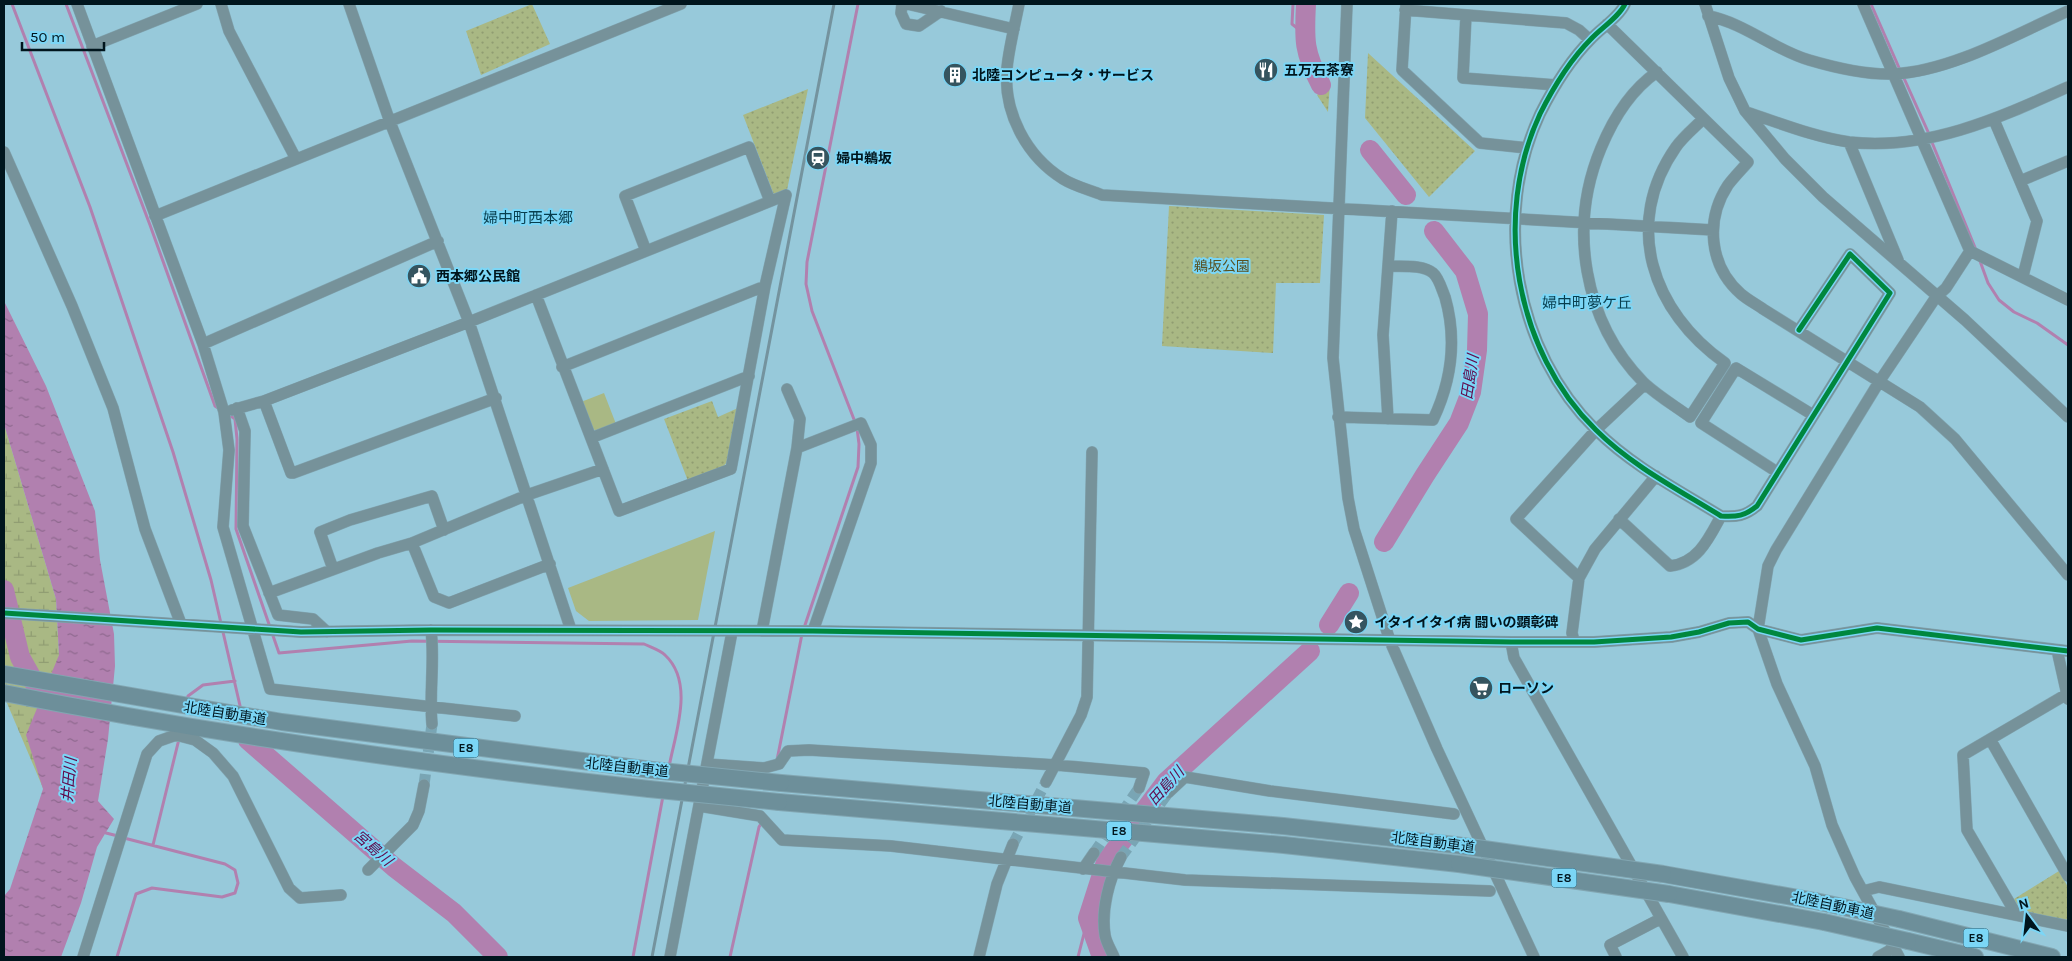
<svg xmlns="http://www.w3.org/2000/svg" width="2072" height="961" font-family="Karla,'Noto Sans JP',sans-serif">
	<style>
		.grass { fill: #a9b884 }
		.wetland { fill: url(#wetland-marsh) }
		.park { fill: url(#park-dots) }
		.water { fill: url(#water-ripples) }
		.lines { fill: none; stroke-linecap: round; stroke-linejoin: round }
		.stream { stroke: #b180af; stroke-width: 3 }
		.river { stroke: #b180af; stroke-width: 20 }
		.minor-tunnel { stroke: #79a5b4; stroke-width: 11; stroke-dasharray: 11 5.5; stroke-linecap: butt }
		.minor-casing { stroke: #82a6b2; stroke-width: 12 }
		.highway-casing { stroke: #82a6b2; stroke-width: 18 }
		.minor { stroke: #76929a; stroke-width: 11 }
		.highway { stroke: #6d8f9a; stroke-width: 16 }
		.rail { stroke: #74939e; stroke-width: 3 }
		.highway-bridge-casing { stroke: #82a6b2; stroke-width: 18; stroke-linecap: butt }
		.highway-bridge { stroke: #6d8f9a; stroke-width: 16 }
		.cycleway-casing { stroke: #7bd6f6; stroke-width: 8 }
		.cycleway { stroke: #00873e; stroke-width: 5 }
		.labels { text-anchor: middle; stroke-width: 4; stroke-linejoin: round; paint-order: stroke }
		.shield { fill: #7bd6f6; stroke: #254f5e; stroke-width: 1 }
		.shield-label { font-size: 12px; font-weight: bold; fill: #00151d }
		.poi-label { font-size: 14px; font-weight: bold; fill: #00151d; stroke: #7bd6f6; text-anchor: start }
		.park-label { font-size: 14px; fill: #575121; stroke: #7bd6f6 }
		.street-label { font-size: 14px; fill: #00151d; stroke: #7bd6f6 }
		.neighbourhood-label { font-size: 15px; fill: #083e4e; stroke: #7bd6f6 }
		.water-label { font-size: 15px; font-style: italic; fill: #61094a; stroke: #7bd6f6 }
	</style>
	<defs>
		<pattern id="wetland-marsh" width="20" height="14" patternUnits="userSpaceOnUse" patternTransform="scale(1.25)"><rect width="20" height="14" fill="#a9b884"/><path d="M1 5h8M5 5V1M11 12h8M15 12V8" fill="none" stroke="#909d72"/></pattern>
		<pattern id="park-dots" width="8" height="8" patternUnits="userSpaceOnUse" patternTransform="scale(1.25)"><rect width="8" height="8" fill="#a9b884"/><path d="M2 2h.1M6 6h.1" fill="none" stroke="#909d72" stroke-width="1.8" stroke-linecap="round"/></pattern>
		<pattern id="water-ripples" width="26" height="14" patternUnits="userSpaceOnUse" patternTransform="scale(1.25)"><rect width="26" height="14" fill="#b180af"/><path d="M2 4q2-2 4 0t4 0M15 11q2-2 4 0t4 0" fill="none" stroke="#8e688e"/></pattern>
	</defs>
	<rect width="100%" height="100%" fill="#97c9da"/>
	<!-- grass -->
	<path class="grass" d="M604 393 616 424 599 432 591 428 581 402Z
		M715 531 698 620 589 621 576 611 568 588Z"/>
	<!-- wetland -->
	<path class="wetland" d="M4 424 56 599 59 655 43 788 4 696Z"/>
	<!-- park -->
	<path class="park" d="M532 4 550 44 481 75 466 31Z
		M1368 53 1475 151 1429 197 1365 118Z
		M1330 82 1328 112 1317 95Z
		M808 89 787 190 774 195 743 115Z
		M1169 206 1324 215 1320 283H1276L1273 353 1162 346Z
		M712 401 718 417 738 408 728 461 722 468 688 481 664 419Z
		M2059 871 2068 887V920C2052 916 2022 916 2014 899Z"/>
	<!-- water -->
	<path class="water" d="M4 301 46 386 95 511 100 560 114 634 115 666 108 739 98 801 114 819 97 847 81 903 61 957H4V896L10 889 43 789 26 735 59 655 56 599 4 424Z"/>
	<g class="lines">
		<!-- stream -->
		<path class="stream" d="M12 4 90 207 173 452 211 580 241 710
			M66 4 150 225 215 406 218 408
			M1293 4 1292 24 1297 28 1305 29
			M1871 4 1900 70
			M1903 76 1929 134
			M1931 140 1976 250
			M1980 261 1988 283 1999 300 2014 312 2037 323 2068 345
			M228 414 235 419 237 439 236 529 279 653 412 641 644 644C650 647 660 650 665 655 695 683 675 734 669 767
			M855 422 812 311 806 284 807 262 858 4
			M804 628 858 467 859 444 857 428
			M187 701 188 696 203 685 235 681
			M777 760 802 634
			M106 833 118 836
			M153 845 179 739
			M117 957 136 894 152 888 222 897 235 893 238 883 235 870 225 864 124 838
			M633 957 663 796
			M730 957 759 827 762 822
			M1078 957 1088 918"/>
		<!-- river -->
		<path class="river" d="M1306 4C1304 41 1304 52 1321 85
			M1370 150 1406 195
			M1384 542 1425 475 1459 423 1471 392 1477 350 1478 314 1465 271 1434 231
			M4 590 20 657 52 714
			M1329 625 1349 593
			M248 740 394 867 454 913 498 957
			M1102 957 1088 918 1106 862 1166 782 1310 651"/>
		<!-- minor-tunnel -->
		<path class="minor-tunnel" d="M424 785 432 724
			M1013 844 1046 782
			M1094 853 1139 788
			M1121 857 1168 793"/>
		<!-- minor casing -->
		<g class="minor-casing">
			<path id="minor" d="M77 4 203 344 224 412 229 450 223 527 270 689 515 716
				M221 4 229 31 296 159
				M349 4 390 122 469 322 571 630
				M902 4 901 13 906 24 919 26 941 11
				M907 4 1014 29
				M1019 4C1015 25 1009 47 1007 68 1003 112 1026 156 1063 179 1074 186 1090 190 1102 195L1713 230
				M1347 4 1333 358 1348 498 1354 529 1390 641 1437 749 1534 957
				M1406 4 1402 70 1480 143 1527 148
				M1625 4C1619 17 1601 28 1591 39 1570 60 1553 88 1540 114 1492 217 1515 351 1596 430 1632 466 1679 490 1721 516 1737 517 1745 516 1757 506L1890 293 1850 254 1799 330
				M1705 4 1729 78 1745 111 1785 159 1823 197 1965 320 2068 417
				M1863 4 1970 251 2068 300
				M1405 10 1566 23 1579 30 1590 40
				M1466 15 1463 78 1556 85
				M1708 16C1745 23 1774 50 1809 60 1836 68 1866 75 1894 74 1952 71 2016 34 2068 11
				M1607 24 1748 162C1742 169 1734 177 1728 185 1705 220 1709 266 1741 294 1748 300 1756 304 1763 309L1920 407 1955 439 2068 575
				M92 46 197 4
				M1657 72C1631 90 1613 119 1601 148 1568 227 1583 321 1644 383 1658 396 1675 406 1690 417L1725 363C1652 312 1622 224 1676 147 1683 137 1694 128 1703 119
				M1746 112C1780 123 1814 137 1849 142 1927 151 1999 118 2068 87
				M1994 120 2037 221 2023 276
				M1849 142 1898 260
				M4 152 72 306 113 408 145 529 181 624
				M2020 181 2068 161
				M155 216 681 4
				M646 251 625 196 749 147 770 201
				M536 295 619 511 731 469 765 286 786 195
				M203 344 438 241
				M562 367 765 286
				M496 398 293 473H291L264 401 469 322 786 195
				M237 408 245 431 243 526 278 615 313 619 327 632
				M232 410 264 401
				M1338 417 1433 420C1452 380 1457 339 1445 297 1442 290 1439 278 1433 273 1422 264 1402 267 1388 266
				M1388 419 1383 335 1392 211
				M591 438 749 376
				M797 448 861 423 871 445V463L813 631
				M1777 472 1701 423 1736 368 1813 415
				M1619 519 1670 566C1698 563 1709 538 1721 516
				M412 543 434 597 449 603 550 564
				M333 569 320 532 350 520 432 496 444 530
				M1579 578 1516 519 1596 430 1645 384
				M269 593 378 553 412 543 527 495 603 469
				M4 613 301 632 431 630 813 631 1511 642H1594L1671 637 1699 632 1729 623 1748 622 1758 629 1801 640 1877 628 2068 651
				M431 630C435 661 429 692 432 724
				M762 631 797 448 800 419 787 389
				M1574 641 1572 633 1579 578 1595 549 1656 476
				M1511 642 1514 658 1683 957
				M2057 650 2068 699
				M1990 739 2068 876
				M707 764 764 768 779 764 788 751 809 750 1056 765 1144 773 1139 788
				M1046 782 1081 715 1087 697 1092 452
				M1168 793 1185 777 1270 791 1454 814
				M699 806 760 816 782 840 891 846 1185 880 1490 891
				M1083 869 1094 853
				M368 870 413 825 419 811 424 785
				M1863 891 1879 887 2068 926
				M2016 914 1967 830 1963 755 2067 694
				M83 957 147 754 159 741 176 735 195 740 213 753 233 776 289 888 300 898 341 895
				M670 957 732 632
				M979 957 997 884 1013 844
				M1114 957C1111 950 1106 942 1105 935 1101 910 1109 879 1121 857
				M1616 957 1610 945 1660 919
				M1878 957 1894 948
				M1899 957 1855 877 1832 825 1815 766 1777 684 1758 629 1768 566 1776 550 1879 382 1936 297 1946 288 1970 251"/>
		</g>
		<!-- highway casing -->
		<g class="highway-casing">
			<path id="highway" d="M4 674 282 722 652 770
				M4 693C217 735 433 765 649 789
				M781 783 1283 826 1455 845
				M779 802 1284 845 1459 864
				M1663 874 1815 901
				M1669 894 1824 922
				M1899 919 2052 957
				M1908 941 1975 957"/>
		</g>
		<!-- minor -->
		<use href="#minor" class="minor"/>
		<!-- highway -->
		<use href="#highway" class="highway"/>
		<!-- rail -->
		<path class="rail" d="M652 957 834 4"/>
		<!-- highway-bridge casing -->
		<g class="highway-bridge-casing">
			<path id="highway-bridge" d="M652 770 781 783
				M649 789 779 802
				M1455 845 1663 874
				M1459 864 1669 894
				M1815 901 1899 919
				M1824 922 1908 941"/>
		</g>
		<!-- highway-bridge -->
		<use href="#highway-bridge" class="highway-bridge"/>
		<!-- cycleway casing -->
		<g class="cycleway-casing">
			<path id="cycleway" d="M1625 4C1619 17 1601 28 1591 39 1570 60 1553 88 1540 114 1492 217 1515 351 1596 430 1632 466 1679 490 1721 516 1737 517 1745 516 1757 506L1890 293 1850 254 1799 330
				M4 613 301 632 431 630 813 631 1511 642H1594L1671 637 1699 632 1729 623 1748 622 1758 629 1801 640 1877 628 2068 651"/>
		</g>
		<!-- cycleway -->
		<use href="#cycleway" class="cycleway"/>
	</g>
	<!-- icons -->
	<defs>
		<g id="restaurant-disc" transform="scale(1.25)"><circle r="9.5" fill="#35545f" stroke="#7bd6f6"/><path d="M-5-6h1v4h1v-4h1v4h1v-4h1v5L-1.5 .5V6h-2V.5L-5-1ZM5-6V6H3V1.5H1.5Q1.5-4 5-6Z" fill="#fff"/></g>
		<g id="building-disc" transform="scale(1.25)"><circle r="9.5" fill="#35545f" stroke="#7bd6f6"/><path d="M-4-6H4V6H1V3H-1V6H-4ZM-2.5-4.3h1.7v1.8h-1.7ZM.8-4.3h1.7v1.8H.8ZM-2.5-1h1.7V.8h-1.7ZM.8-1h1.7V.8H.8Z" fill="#fff"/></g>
		<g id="station-disc" transform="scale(1.25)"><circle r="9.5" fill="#35545f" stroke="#7bd6f6"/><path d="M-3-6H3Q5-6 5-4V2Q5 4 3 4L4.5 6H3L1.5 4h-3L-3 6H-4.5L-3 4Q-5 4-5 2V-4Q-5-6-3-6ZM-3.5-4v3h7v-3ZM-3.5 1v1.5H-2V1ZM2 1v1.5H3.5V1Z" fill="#fff"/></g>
		<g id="civic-disc" transform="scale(1.25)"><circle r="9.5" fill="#35545f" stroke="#7bd6f6"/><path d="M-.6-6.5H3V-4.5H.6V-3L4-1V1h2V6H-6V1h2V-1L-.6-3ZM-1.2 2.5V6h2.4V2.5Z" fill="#fff"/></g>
		<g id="sight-disc" transform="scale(1.25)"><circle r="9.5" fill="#35545f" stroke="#7bd6f6"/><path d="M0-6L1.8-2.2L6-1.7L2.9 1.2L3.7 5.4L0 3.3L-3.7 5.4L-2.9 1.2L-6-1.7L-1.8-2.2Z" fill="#fff"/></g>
		<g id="supermarket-disc" transform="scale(1.25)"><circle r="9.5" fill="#35545f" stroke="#7bd6f6"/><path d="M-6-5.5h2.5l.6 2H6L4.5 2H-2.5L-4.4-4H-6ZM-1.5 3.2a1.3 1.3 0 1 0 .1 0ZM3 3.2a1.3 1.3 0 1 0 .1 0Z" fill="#fff"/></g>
	</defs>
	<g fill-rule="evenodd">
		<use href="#restaurant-disc" x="1266" y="70"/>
		<use href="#building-disc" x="955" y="75"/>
		<use href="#station-disc" x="818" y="158"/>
		<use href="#civic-disc" x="419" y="276"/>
		<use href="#sight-disc" x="1356" y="622"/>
		<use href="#supermarket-disc" x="1481" y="688"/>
	</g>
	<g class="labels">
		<!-- shield labels -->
		<g class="shield">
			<rect x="453.5" y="738.5" width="25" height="19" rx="4"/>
			<rect x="1106.5" y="821.5" width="25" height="19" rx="4"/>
			<rect x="1551.5" y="868.5" width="25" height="19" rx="4"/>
			<rect x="1963.5" y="928.5" width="25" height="19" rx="4"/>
		</g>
		<g class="shield-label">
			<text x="466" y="752">E8</text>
			<text x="1119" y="835">E8</text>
			<text x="1564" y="882">E8</text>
			<text x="1976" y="942">E8</text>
		</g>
		<!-- poi labels -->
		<g class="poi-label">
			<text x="1284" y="75">五万石茶寮</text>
			<text x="972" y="80">北陸コンピュータ・サービス</text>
			<text x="836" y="163">婦中鵜坂</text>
			<text x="436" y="281">西本郷公民館</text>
			<text x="1374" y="627">イタイイタイ病 闘いの顕彰碑</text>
			<text x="1498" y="693">ローソン</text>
		</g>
		<!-- park labels -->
		<g class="park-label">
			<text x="1222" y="271">鵜坂公園</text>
		</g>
		<!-- street labels -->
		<g class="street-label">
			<text transform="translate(225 713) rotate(9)" y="5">北陸自動車道</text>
			<text transform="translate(627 767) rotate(6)" y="5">北陸自動車道</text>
			<text transform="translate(1030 804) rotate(5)" y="5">北陸自動車道</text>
			<text transform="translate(1433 842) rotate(7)" y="5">北陸自動車道</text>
			<text transform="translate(1833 905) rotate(12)" y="5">北陸自動車道</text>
		</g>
		<!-- neighbourhood labels -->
		<g class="neighbourhood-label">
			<text x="528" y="223">婦中町西本郷</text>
			<text x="1587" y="308">婦中町夢ケ丘</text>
		</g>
		<!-- water labels -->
		<g class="water-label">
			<text transform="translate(1470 377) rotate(-81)" y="5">田島川</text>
			<text transform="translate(69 780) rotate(-85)" y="5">井田川</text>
			<text transform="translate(1166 786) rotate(-48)" y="5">田島川</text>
			<text transform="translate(373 848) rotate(41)" y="5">宮島川</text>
		</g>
	</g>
	<!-- border -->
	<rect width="2072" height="961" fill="none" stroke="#00151d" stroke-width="10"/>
	<!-- north arrow -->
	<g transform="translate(2027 916) rotate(345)" stroke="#7bd6f6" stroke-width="4" paint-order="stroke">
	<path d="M0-4L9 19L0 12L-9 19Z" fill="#00151d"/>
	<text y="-8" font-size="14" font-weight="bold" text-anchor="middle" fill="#00151d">N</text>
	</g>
	<!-- scale -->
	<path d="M22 42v8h82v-8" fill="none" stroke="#00151d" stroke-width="2.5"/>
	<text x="30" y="42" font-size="15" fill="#00151d" stroke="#7bd6f6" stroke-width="4" paint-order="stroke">50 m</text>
</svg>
